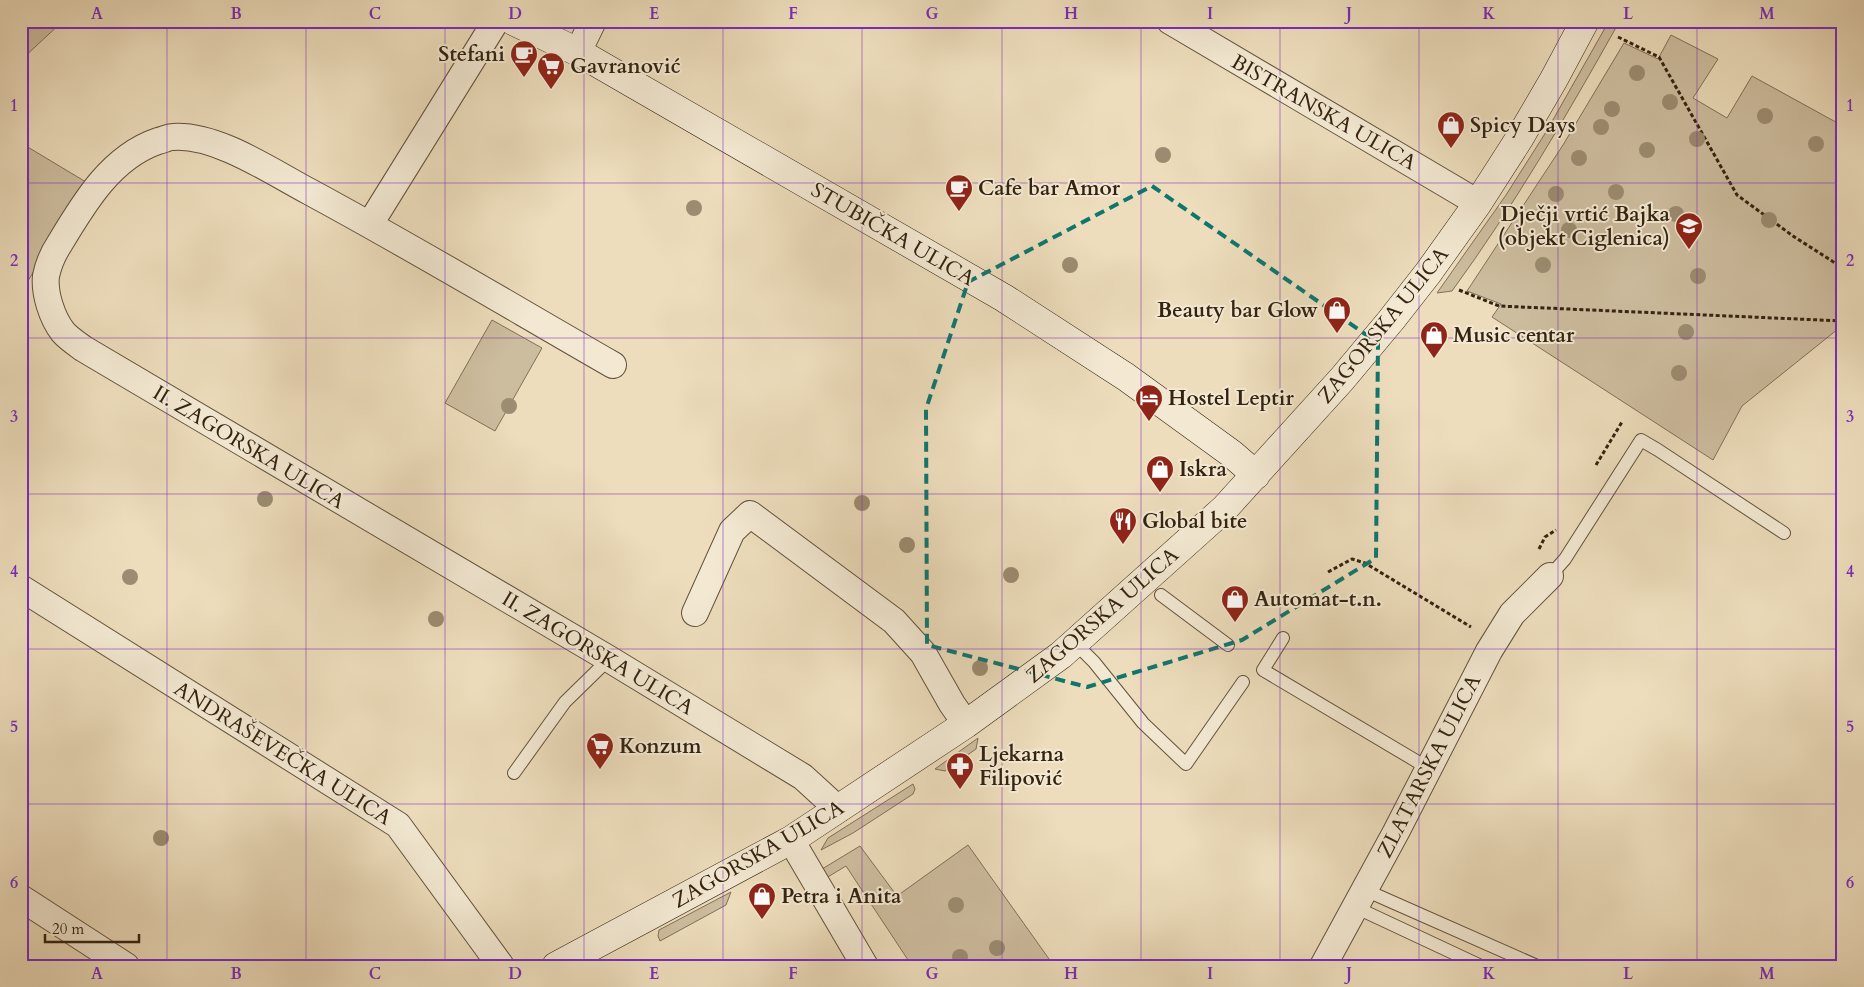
<svg xmlns="http://www.w3.org/2000/svg" width="1864" height="987" font-family="Cardo,serif">
	<style>
		.green { fill: #cdbd9f; stroke: #807058 }
		.lines { fill: none; stroke-linecap: round; stroke-linejoin: round }
		.lane-casing { stroke: #62523c; stroke-width: 14 }
		.street-casing { stroke: #62523c; stroke-width: 28 }
		.secondary-casing { stroke: #332311; stroke-width: 29 }
		.path { stroke: #332311; stroke-width: 3; stroke-dasharray: 4 2.5; stroke-linecap: butt }
		.lane { stroke: #f3e9d3; stroke-width: 12 }
		.street { stroke: #f3e9d3; stroke-width: 26 }
		.secondary { stroke: #f3e9d3; stroke-width: 28 }
		.tree { fill: #9c8c71 }
		.marked { fill: none; stroke: #0f766e; stroke-width: 4; stroke-dasharray: 10 6; stroke-linejoin: round }
		.grid { fill: none; stroke: #7b2cbf; stroke-width: 1; stroke-opacity: 0.55 }
		.labels { text-anchor: middle; stroke-width: 4; stroke-linejoin: round; paint-order: stroke }
		.poi-label { font-size: 21px; font-weight: bold; fill: #332311; stroke: #f3e9d3; text-anchor: start }
		.street-label { font-size: 21px; fill: #332311; stroke: #f3e9d3 }
		.neatline { fill: none; stroke: #7b2cbf; stroke-width: 2 }
		.grid-label { font-size: 16px; text-anchor: middle; font-weight: bold; fill: #7b2cbf }
	</style>
	<rect width="100%" height="100%" fill="#edddbc"/>
	<filter id="stains"><feTurbulence type="fractalNoise" baseFrequency=".004" numOctaves="4"/><feColorMatrix values="0 0 0 0 .2 0 0 0 0 .09 0 0 0 0 .02 0 0 0 .5 -.17"/></filter>
	<radialGradient id="worn" r=".72"><stop offset=".6" stop-color="#630" stop-opacity="0"/><stop offset="1" stop-color="#630" stop-opacity=".3"/></radialGradient>
	<!-- green -->
	<path class="green" d="M21 21H63L21 60Z
		M1609 21H1617L1618 24C1567 115 1514 206 1452 291L1437 293 1506 195 1546 132Z
		M1671 35 1718 59 1693 98 1727 118 1752 76 1843 126V325L1742 406 1713 460 1492 317 1501 304 1467 291 1563 145 1624 43 1658 59Z
		M21 143 86 182 21 293Z
		M492 320 542 348 495 431 445 403Z
		M978 738 976 749 945 771 935 769Z
		M913 784 915 789 913 794 853 833 821 850 828 838Z
		M968 845 1054 966H912L846 866 826 878 822 869 860 846 897 896Z
		M731 892 726 905 660 941 658 936 659 930Z"/>
	<g class="lines">
		<!-- lane casing -->
		<g class="lane-casing">
			<path id="lane" d="M1550 576 1565 559 1641 440 1658 450 1784 533
				M1161 595 1228 645
				M1283 638 1263 670 1428 768
				M1074 642 1094 662 1143 723 1186 764 1243 682
				M514 773 565 702 609 659
				M1365 890 1537 966
				M1355 907 1481 966"/>
		</g>
		<!-- street casing -->
		<g class="street-casing">
			<path id="street" d="M1170 21 1478 203
				M578 52 593 21
				M370 224 496 21
				M613 365C512 307 412 247 310 192 272 172 217 134 173 137 168 137 163 140 158 141 111 157 84 203 60 243 54 252 48 266 46 276 44 293 52 318 63 332 68 338 77 344 84 349L609 659 803 777 838 809
				M21 588 398 825 501 966
				M695 613 732 531 750 514 894 621 923 653 952 704 966 724
				M791 840 865 966
				M21 898 126 966
				M1323 966 1396 832 1489 651 1512 614 1550 576"/>
		</g>
		<!-- secondary casing -->
		<g class="secondary-casing">
			<path id="secondary" d="M513 21 578 52 1004 298 1126 377 1232 454 1256 475
				M556 966 791 840 966 724 1061 655 1225 508 1342 379 1392 319 1428 273 1478 203 1519 139 1554 79 1585 21"/>
		</g>
		<!-- path -->
		<path class="path" d="M1618 37 1659 57 1737 195 1793 236 1843 268
			M1459 290 1499 306 1843 321
			M1596 465 1622 422
			M1539 549 1545 537 1556 530
			M1328 572 1352 559 1365 563 1471 627"/>
		<!-- lane -->
		<use href="#lane" class="lane"/>
		<!-- street -->
		<use href="#street" class="street"/>
		<!-- secondary -->
		<use href="#secondary" class="secondary"/>
	</g>
	<!-- trees -->
	<g class="tree">
		<circle cx="1637" cy="73" r="8"/>
		<circle cx="1670" cy="102" r="8"/>
		<circle cx="1612" cy="109" r="8"/>
		<circle cx="1765" cy="116" r="8"/>
		<circle cx="1601" cy="127" r="8"/>
		<circle cx="1697" cy="139" r="8"/>
		<circle cx="1816" cy="144" r="8"/>
		<circle cx="1647" cy="150" r="8"/>
		<circle cx="1163" cy="155" r="8"/>
		<circle cx="1579" cy="158" r="8"/>
		<circle cx="1616" cy="192" r="8"/>
		<circle cx="1556" cy="194" r="8"/>
		<circle cx="694" cy="208" r="8"/>
		<circle cx="1676" cy="214" r="8"/>
		<circle cx="1769" cy="220" r="8"/>
		<circle cx="1569" cy="230" r="8"/>
		<circle cx="1070" cy="265" r="8"/>
		<circle cx="1543" cy="265" r="8"/>
		<circle cx="1698" cy="276" r="8"/>
		<circle cx="1686" cy="332" r="8"/>
		<circle cx="1679" cy="373" r="8"/>
		<circle cx="509" cy="406" r="8"/>
		<circle cx="265" cy="499" r="8"/>
		<circle cx="862" cy="503" r="8"/>
		<circle cx="907" cy="545" r="8"/>
		<circle cx="1011" cy="575" r="8"/>
		<circle cx="130" cy="577" r="8"/>
		<circle cx="436" cy="619" r="8"/>
		<circle cx="980" cy="668" r="8"/>
		<circle cx="161" cy="838" r="8"/>
		<circle cx="956" cy="905" r="8"/>
		<circle cx="997" cy="948" r="8"/>
		<circle cx="960" cy="957" r="8"/>
	</g>
	<!-- marked area -->
	<path class="marked" d="M1152 186 1378 343 1376 558 1242 640 1087 687 927 645 926 409 968 282Z"/>
	<!-- grid -->
	<path class="grid" d="M167 21V966M306 21V966M445 21V966M584 21V966M723 21V966M862 21V966M1002 21V966M1141 21V966M1280 21V966M1419 21V966M1558 21V966M1697 21V966M21 183H1843M21 338H1843M21 494H1843M21 649H1843M21 804H1843"/>
	<!-- icons -->
	<defs>
		<g id="cafe-pin" transform="scale(1.4375)"><path d="M0 17L-7.5 6A9.5 9.5 0 1 1 7.5 6Z" fill="#8f2418" stroke="#f3e9d3"/><path d="M-5.5-4.5H6V0H3Q3 3.5 0 3.5H-2.5Q-5.5 3.5-5.5 0ZM3-3.2v2h1.7v-2ZM-6 4.5H4V6H-6Z" fill="#fff"/></g>
		<g id="supermarket-pin" transform="scale(1.4375)"><path d="M0 17L-7.5 6A9.5 9.5 0 1 1 7.5 6Z" fill="#8f2418" stroke="#f3e9d3"/><path d="M-6-5.5h2.5l.6 2H6L4.5 2H-2.5L-4.4-4H-6ZM-1.5 3.2a1.3 1.3 0 1 0 .1 0ZM3 3.2a1.3 1.3 0 1 0 .1 0Z" fill="#fff"/></g>
		<g id="shop-pin" transform="scale(1.4375)"><path d="M0 17L-7.5 6A9.5 9.5 0 1 1 7.5 6Z" fill="#8f2418" stroke="#f3e9d3"/><path d="M-5-2.5h2.3a2.7 3.5 0 0 1 5.4 0H5L5.5 6h-11ZM-1.5-2.5h3a1.5 2.3 0 0 0-3 0Z" fill="#fff"/></g>
		<g id="school-pin" transform="scale(1.4375)"><path d="M0 17L-7.5 6A9.5 9.5 0 1 1 7.5 6Z" fill="#8f2418" stroke="#f3e9d3"/><path d="M0-5L7-2L0 1L-7-2ZM-4 1L0 2.5L4 1V4Q0 6-4 4Z" fill="#fff"/></g>
		<g id="hotel-pin" transform="scale(1.4375)"><path d="M0 17L-7.5 6A9.5 9.5 0 1 1 7.5 6Z" fill="#8f2418" stroke="#f3e9d3"/><path d="M-6-4.5h1.5V1H6V5H4.5V3h-9V5H-6ZM-4 0a1.8 1.8 0 1 1 3.6 0ZM.5 0V-2.5h3Q6-2.5 6 0Z" fill="#fff"/></g>
		<g id="restaurant-pin" transform="scale(1.4375)"><path d="M0 17L-7.5 6A9.5 9.5 0 1 1 7.5 6Z" fill="#8f2418" stroke="#f3e9d3"/><path d="M-5-6h1v4h1v-4h1v4h1v-4h1v5L-1.5 .5V6h-2V.5L-5-1ZM5-6V6H3V1.5H1.5Q1.5-4 5-6Z" fill="#fff"/></g>
		<g id="pharmacy-pin" transform="scale(1.4375)"><path d="M0 17L-7.5 6A9.5 9.5 0 1 1 7.5 6Z" fill="#8f2418" stroke="#f3e9d3"/><path d="M-2-6h4v4h4v4h-4v4h-4v-4h-4v-4h4Z" fill="#fff"/></g>
	</defs>
	<g fill-rule="evenodd">
		<use href="#cafe-pin" x="524" y="54"/>
		<use href="#supermarket-pin" x="551" y="66"/>
		<use href="#shop-pin" x="1451" y="125"/>
		<use href="#cafe-pin" x="959" y="188"/>
		<use href="#school-pin" x="1689" y="226"/>
		<use href="#shop-pin" x="1337" y="310"/>
		<use href="#shop-pin" x="1434" y="335"/>
		<use href="#hotel-pin" x="1149" y="398"/>
		<use href="#shop-pin" x="1160" y="469"/>
		<use href="#restaurant-pin" x="1123" y="521"/>
		<use href="#shop-pin" x="1235" y="599"/>
		<use href="#supermarket-pin" x="600" y="746"/>
		<use href="#pharmacy-pin" x="960" y="766"/>
		<use href="#shop-pin" x="762" y="896"/>
	</g>
	<g class="labels">
		<!-- poi labels -->
		<g class="poi-label">
			<text x="505" y="61" text-anchor="end">Stefani</text>
			<text x="570" y="73">Gavranović</text>
			<text x="1470" y="132">Spicy Days</text>
			<text x="978" y="195">Cafe bar Amor</text>
			<text x="1670" y="221" text-anchor="end">Dječji vrtić Bajka<tspan x="1670" dy="24">(objekt Ciglenica)</tspan></text>
			<text x="1318" y="317" text-anchor="end">Beauty bar Glow</text>
			<text x="1453" y="342">Music centar</text>
			<text x="1168" y="405">Hostel Leptir</text>
			<text x="1179" y="476">Iskra</text>
			<text x="1142" y="528">Global bite</text>
			<text x="1254" y="606">Automat-t.n.</text>
			<text x="619" y="753">Konzum</text>
			<text x="979" y="761">Ljekarna<tspan x="979" dy="24">Filipović</tspan></text>
			<text x="781" y="903">Petra i Anita</text>
		</g>
		<!-- street labels -->
		<g class="street-label">
			<text transform="translate(1324 112) rotate(30)" y="7">BISTRANSKA ULICA</text>
			<text transform="translate(893 234) rotate(30)" y="7">STUBIČKA ULICA</text>
			<text transform="translate(1383 325) rotate(-51)" y="7">ZAGORSKA ULICA</text>
			<text transform="translate(249 447) rotate(31)" y="7">II. ZAGORSKA ULICA</text>
			<text transform="translate(1102 615) rotate(-41)" y="7">ZAGORSKA ULICA</text>
			<text transform="translate(598 653) rotate(31)" y="7">II. ZAGORSKA ULICA</text>
			<text transform="translate(283 753) rotate(32)" y="7">ANDRAŠEVEČKA ULICA</text>
			<text transform="translate(1429 766) rotate(-63)" y="7">ZLATARSKA ULICA</text>
			<text transform="translate(758 854) rotate(-30)" y="7">ZAGORSKA ULICA</text>
		</g>
	</g>
	<!-- margin -->
	<rect width="1864" height="987" fill="none" stroke="#edddbc" stroke-width="55"/>
	<!-- scale -->
	<path d="M45 934v8h94v-8" fill="none" stroke="#332311" stroke-width="2.5"/>
	<text x="52" y="934" font-size="15" fill="#332311" stroke="#f3e9d3" stroke-width="4" paint-order="stroke">20 m</text>
	<rect x="28" y="28" width="1808" height="932" class="neatline"/>
	<g class="grid-label">
		<text x="97" y="19">A</text>
		<text x="236" y="19">B</text>
		<text x="375" y="19">C</text>
		<text x="515" y="19">D</text>
		<text x="654" y="19">E</text>
		<text x="793" y="19">F</text>
		<text x="932" y="19">G</text>
		<text x="1071" y="19">H</text>
		<text x="1210" y="19">I</text>
		<text x="1349" y="19">J</text>
		<text x="1489" y="19">K</text>
		<text x="1628" y="19">L</text>
		<text x="1767" y="19">M</text>
		<text x="14" y="111">1</text>
		<text x="1850" y="111">1</text>
		<text x="14" y="266">2</text>
		<text x="1850" y="266">2</text>
		<text x="14" y="422">3</text>
		<text x="1850" y="422">3</text>
		<text x="14" y="577">4</text>
		<text x="1850" y="577">4</text>
		<text x="14" y="732">5</text>
		<text x="1850" y="732">5</text>
		<text x="14" y="888">6</text>
		<text x="1850" y="888">6</text>
		<text x="97" y="979">A</text>
		<text x="236" y="979">B</text>
		<text x="375" y="979">C</text>
		<text x="515" y="979">D</text>
		<text x="654" y="979">E</text>
		<text x="793" y="979">F</text>
		<text x="932" y="979">G</text>
		<text x="1071" y="979">H</text>
		<text x="1210" y="979">I</text>
		<text x="1349" y="979">J</text>
		<text x="1489" y="979">K</text>
		<text x="1628" y="979">L</text>
		<text x="1767" y="979">M</text>
	</g>
	<rect width="100%" height="100%" filter="url(#stains)"/>
	<rect width="100%" height="100%" fill="url(#worn)"/>
</svg>
